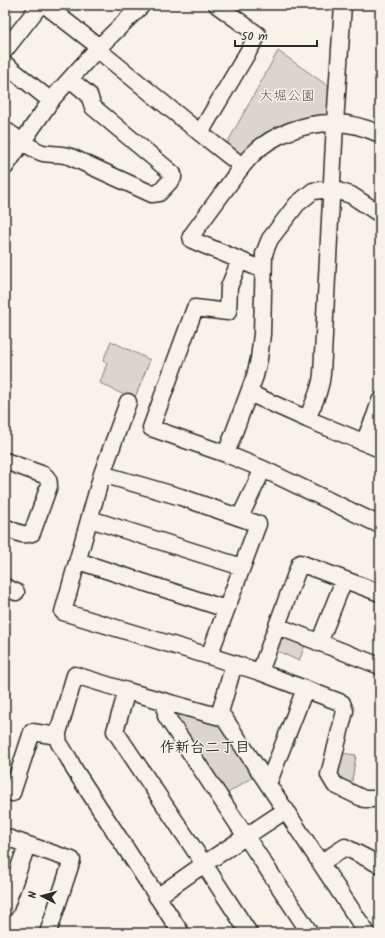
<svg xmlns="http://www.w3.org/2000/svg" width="385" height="938" font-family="Kalam,'Klee One',sans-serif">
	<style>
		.green { fill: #dad6cc; stroke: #82807c }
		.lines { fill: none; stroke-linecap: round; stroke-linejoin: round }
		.minor-casing { stroke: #2b2b2b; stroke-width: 19 }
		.minor { stroke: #f7f3e8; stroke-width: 16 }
		.labels { text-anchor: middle; stroke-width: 3; stroke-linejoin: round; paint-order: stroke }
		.park-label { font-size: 14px; fill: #575653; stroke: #f7f3e8 }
		.neighbourhood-label { font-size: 15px; font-weight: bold; fill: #2b2b2b; stroke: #f7f3e8 }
	</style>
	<rect width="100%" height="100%" fill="#f7f3e8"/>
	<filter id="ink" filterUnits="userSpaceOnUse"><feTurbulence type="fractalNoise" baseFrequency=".025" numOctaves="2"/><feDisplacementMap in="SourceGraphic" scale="8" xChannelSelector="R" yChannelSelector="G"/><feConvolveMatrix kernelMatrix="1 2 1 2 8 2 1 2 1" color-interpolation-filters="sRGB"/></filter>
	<g filter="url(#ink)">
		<!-- green -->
		<path class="green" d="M278 51 331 88 330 115 239 157 225 147Z
			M111 341 150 360 134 400 100 383 107 363 103 361Z
			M283 634 306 643 299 661 273 649Z
			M178 711 219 723 257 774 225 795 173 718Z
			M340 753 356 755 351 787 337 781Z"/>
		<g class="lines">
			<!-- minor casing -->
			<g class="minor-casing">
				<path id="minor" d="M45 5 99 47
					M97 49 200 133 242 166
					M5 50 40 5
					M5 64 51 101
					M5 130C13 135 34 151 43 153 52 155 62 153 71 157L152 194 159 193 173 178V174L93 107 89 95 70 79
					M200 133 258 35 217 5
					M5 167 52 99 97 49 142 5
					M240 260 229 287 228 312 195 308 151 428 226 454 263 469 380 525
					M263 270 192 240 191 236C202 221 213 206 224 191 233 179 241 166 252 155 272 134 307 122 336 123 351 123 366 128 380 134
					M249 393 307 419 380 449
					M128 402 102 474 63 612 209 656 260 672 342 703 345 711 329 775 335 785 364 799H380
					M307 419C313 404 321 390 322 374L335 123 343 5
					M364 442 375 416 380 401
					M226 454 255 376 259 359 262 334 264 254 267 246 270 239 297 204 313 191 331 189 351 195 380 214
					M5 461 44 475C48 478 49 480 49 486L32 533C23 537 14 531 5 527
					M102 474 181 497 258 524 209 656
					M240 517 263 469
					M90 519 242 567
					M78 561 226 609
					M5 587 16 592
					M277 626 380 666
					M319 643 344 580
					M260 672 300 563 380 593
					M127 691 115 731 204 864 249 933
					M166 702V716L310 933
					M219 716 234 664
					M268 784 305 689
					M12 793 32 732 58 736
					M5 837 72 860 48 933
					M321 863 345 847 380 865
					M157 897 204 864 286 810
					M5 908 27 845
					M181 933 74 769 69 759 59 743 58 736V733L75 675 127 691 224 718 367 933"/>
			</g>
			<!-- minor -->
			<use href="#minor" class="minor"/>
		</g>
	</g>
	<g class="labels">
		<!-- park labels -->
		<g class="park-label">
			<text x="287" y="100">大堀公園</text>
		</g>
		<!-- neighbourhood labels -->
		<g class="neighbourhood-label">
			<text x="205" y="752">作新台二丁目</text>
		</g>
	</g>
	<!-- margin -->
	<rect width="385" height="938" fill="none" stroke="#f7f3e8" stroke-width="20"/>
	<rect x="10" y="10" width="365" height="918" fill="none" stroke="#2b2b2b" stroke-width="1.5" filter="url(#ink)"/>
	<!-- north arrow -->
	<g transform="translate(42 896) rotate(276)" stroke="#f7f3e8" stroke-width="3" paint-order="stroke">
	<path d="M0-3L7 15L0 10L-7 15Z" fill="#2b2b2b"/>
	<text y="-6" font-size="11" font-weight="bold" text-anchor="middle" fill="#2b2b2b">N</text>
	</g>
	<!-- scale -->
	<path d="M235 40v6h82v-6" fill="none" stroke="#2b2b2b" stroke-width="2"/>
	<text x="241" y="40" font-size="12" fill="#2b2b2b" stroke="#f7f3e8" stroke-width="3" paint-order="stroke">50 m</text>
</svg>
